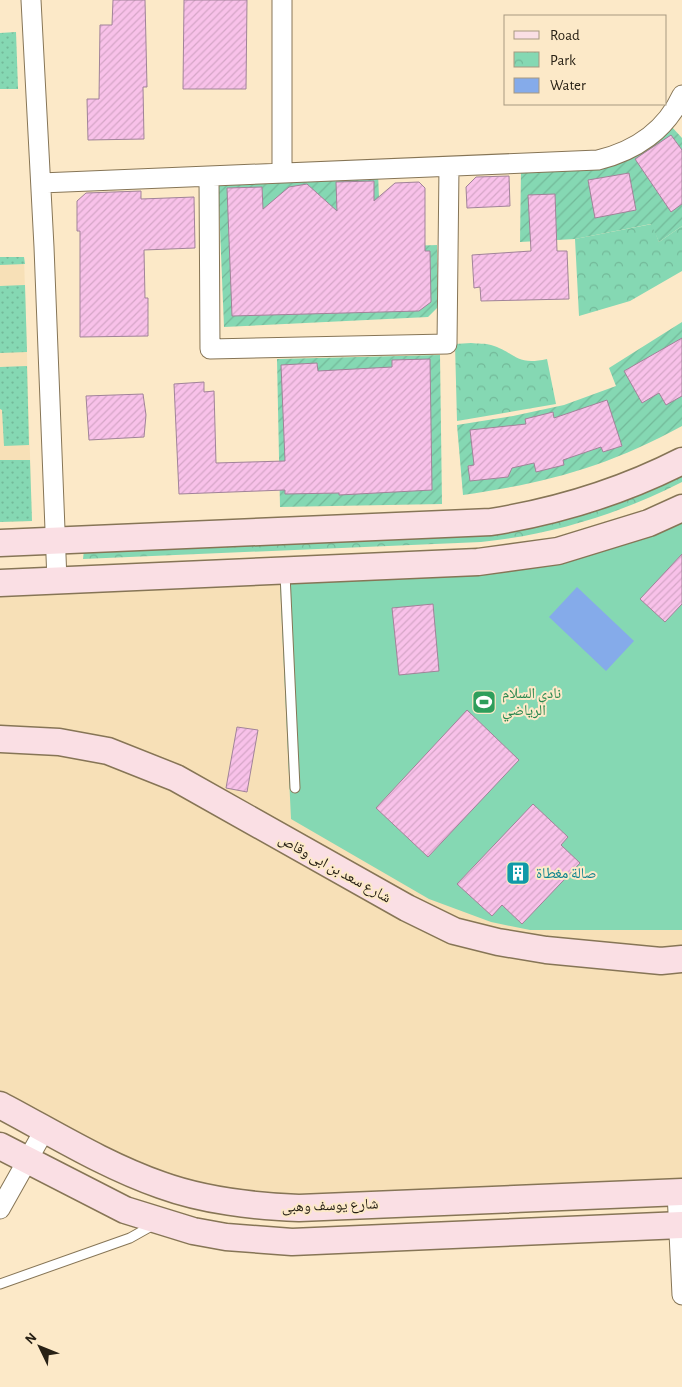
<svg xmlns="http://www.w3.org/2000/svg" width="682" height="1387" font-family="'Alegreya Sans','Noto Naskh Arabic',sans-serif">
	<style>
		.built { fill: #f7e0b7 }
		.grass { fill: url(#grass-dots) }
		.park { fill: url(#park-crowns) }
		.garden { fill: url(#garden-furrows) }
		.pitch { fill: #85d8b3 }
		.water { fill: #85abea }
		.building { fill: url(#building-hatch); stroke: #a18399 }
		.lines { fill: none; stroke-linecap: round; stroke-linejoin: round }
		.lane-casing { stroke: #867556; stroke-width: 11 }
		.street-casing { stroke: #867556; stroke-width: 21 }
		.secondary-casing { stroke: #867556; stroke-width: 29 }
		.lane { stroke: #fff; stroke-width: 9 }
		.street { stroke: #fff; stroke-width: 19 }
		.secondary { stroke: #fadfe4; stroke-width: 26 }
		.labels { text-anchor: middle; stroke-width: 4; stroke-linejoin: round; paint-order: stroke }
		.leisure-label { font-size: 15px; fill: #27864d; stroke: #fce9c8; text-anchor: start }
		.street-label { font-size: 15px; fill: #282115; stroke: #fce9c8 }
		.culture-label { font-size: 15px; fill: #0d838f; stroke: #fce9c8; text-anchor: start }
	</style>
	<defs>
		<pattern id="grass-dots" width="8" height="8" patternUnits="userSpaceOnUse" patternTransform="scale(1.25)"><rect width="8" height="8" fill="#85d8b3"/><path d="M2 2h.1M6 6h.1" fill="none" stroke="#73b999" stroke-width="1.8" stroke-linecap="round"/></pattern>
		<pattern id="park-crowns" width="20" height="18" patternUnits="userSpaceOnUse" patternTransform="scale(1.25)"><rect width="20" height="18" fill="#85d8b3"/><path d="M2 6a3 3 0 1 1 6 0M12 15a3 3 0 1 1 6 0" fill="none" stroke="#73b999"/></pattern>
		<pattern id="garden-furrows" width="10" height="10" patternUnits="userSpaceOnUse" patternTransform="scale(1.25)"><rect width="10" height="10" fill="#85d8b3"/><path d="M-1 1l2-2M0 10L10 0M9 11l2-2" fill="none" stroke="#73b999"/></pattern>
		<pattern id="building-hatch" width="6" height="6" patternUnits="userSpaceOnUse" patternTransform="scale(1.25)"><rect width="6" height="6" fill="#f8c1e9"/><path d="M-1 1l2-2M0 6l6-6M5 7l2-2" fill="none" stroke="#d5a6c7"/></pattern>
	</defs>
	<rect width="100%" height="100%" fill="#fce9c8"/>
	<!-- built -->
	<path class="built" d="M0 257H24L32 521 0 522Z
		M682 514V1183L294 1201 184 1180 140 1165 0 1092V584L487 566Z"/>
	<!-- grass -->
	<path class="grass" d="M16 32 18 89H0V33Z
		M0 257H24L25 264 0 265Z
		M25 285 27 352 0 353V286Z
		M27 366 29 445 4 446 2 410 0 409V367Z
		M0 460H30L32 521 0 522Z"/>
	<!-- park -->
	<path class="park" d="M652 224 659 242 682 226V271L630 301 579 316 575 239Z
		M471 343C478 344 485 343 491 345 517 353 515 366 547 359L556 404 457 421 455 344Z
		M682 472V482C619 514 551 535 481 542L83 559 84 550 585 513 638 496Z"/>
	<!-- garden -->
	<path class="garden" d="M671 126 682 138V226L659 242 651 224 575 239 520 242 521 170 573 166Z
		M378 173 381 247 437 245 438 307 428 317 224 327 218 180Z
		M682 322V426C607 467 546 483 463 495L457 425 513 416 564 405 616 386 609 368Z
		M440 355 442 504 280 507 277 359Z"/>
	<!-- pitch -->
	<path class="pitch" d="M682 521V930H530L491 922 429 899 291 819 280 584 501 573 575 558Z"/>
	<!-- water -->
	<path class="water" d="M577 587 634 641 606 671 549 617Z"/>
	<!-- building -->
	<path class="building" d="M113 0H145L147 87H143L144 139 88 140 87 99H99L100 25H112Z
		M184 0H247L246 89H183Z
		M671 135 682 150V204L671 212 635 159Z
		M629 173 636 210 595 218 588 180Z
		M509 176 510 206 467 208 466 187 476 177Z
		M374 181V201L395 183 419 182 425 188V251H430L431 302 419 311 232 316 227 188 262 187 263 209 289 187 307 184 337 211 336 182Z
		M141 191V199L194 197 195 248 144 250 145 298H148V336L80 337V231H77V201L86 193Z
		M555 194 557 251H567L569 299 481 301 480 287 474 288 472 255 531 251 528 195Z
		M682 338V396L666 405 659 393 642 403 624 371Z
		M430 359 432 490 339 495V493L285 494V490L179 494 174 384 204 382V392L214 391 216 463 285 461 281 365 317 363 318 371 392 367V360Z
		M143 394 146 415 144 437 89 440 86 396Z
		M607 400 622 446 603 452 601 447 563 460 564 465 536 472 534 463 512 468 508 477 470 481 468 466 474 465 470 430 526 424 525 419 553 412 554 418Z
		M682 554V604L665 622 640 599Z
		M433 604 439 671 399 675 392 608Z
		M467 710 519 760 428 857 376 808Z
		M237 727 258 730 247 792 226 788Z
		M533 804 568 837 561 845 580 863 522 924 502 905 492 916 457 884Z"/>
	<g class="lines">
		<!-- lane casing -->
		<g class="lane-casing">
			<path id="lane" d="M285 574 295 788
				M0 1284 130 1238 155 1224"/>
		</g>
		<!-- street casing -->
		<g class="street-casing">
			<path id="street" d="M31 0 44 247 57 581
				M282 173V0
				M209 176 210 349 447 344 449 167
				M41 183 598 160C635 151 666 130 682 95
				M677 1192 682 1295
				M0 1209 45 1129"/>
		</g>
		<!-- secondary casing -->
		<g class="secondary-casing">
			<path id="secondary" d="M0 543 491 522C559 511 621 492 682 461
				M0 583 478 562 558 551 649 523 682 508
				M0 739 59 742 108 751 176 778 407 908 454 931 498 942 546 950 661 961 682 959
				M0 1105C53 1133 104 1165 161 1185 205 1201 252 1206 299 1208L682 1192
				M0 1146 125 1210 193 1231 226 1237 292 1242 682 1225"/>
		</g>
		<!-- lane -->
		<use href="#lane" class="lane"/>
		<!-- street -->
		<use href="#street" class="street"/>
		<!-- secondary -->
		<use href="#secondary" class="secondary"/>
	</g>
	<!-- icons -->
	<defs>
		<g id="stadium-square" transform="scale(1.25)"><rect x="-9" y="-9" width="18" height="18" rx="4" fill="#2e9e5b" stroke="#fce9c8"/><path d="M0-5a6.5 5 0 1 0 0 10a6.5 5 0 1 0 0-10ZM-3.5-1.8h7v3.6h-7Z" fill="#fff"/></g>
		<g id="building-square" transform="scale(1.25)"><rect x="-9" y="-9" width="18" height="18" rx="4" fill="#0f9aa8" stroke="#fce9c8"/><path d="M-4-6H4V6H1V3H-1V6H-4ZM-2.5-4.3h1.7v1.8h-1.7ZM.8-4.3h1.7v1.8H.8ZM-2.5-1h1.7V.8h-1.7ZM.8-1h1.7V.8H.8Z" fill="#fff"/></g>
	</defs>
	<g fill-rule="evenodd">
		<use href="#stadium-square" x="484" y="702"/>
		<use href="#building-square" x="518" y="873"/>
	</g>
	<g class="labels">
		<!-- leisure labels -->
		<g class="leisure-label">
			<text x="502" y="698">نادي السلام<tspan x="502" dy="17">الرياضي</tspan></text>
		</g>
		<!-- street labels -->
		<g class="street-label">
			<text transform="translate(335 868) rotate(29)" y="5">شارع سعد بن ابى وقاص</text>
			<text transform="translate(330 1205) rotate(-2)" y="5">شارع يوسف وهبى</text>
		</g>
		<!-- culture labels -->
		<g class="culture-label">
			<text x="536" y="878">صالة مغطاة</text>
		</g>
	</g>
	<!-- legend -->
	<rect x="504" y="15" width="162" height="90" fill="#fce9c8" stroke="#a79980"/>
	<rect x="514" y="31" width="25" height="8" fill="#fadfe4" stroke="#a79980"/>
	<text x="550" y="40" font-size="15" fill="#282115">Road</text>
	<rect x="514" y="52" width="25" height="15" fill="url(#park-crowns)" stroke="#a79980"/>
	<text x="550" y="65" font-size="15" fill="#282115">Park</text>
	<rect x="514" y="78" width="25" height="15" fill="#85abea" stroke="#a79980"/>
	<text x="550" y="90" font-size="15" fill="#282115">Water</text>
	<!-- north arrow -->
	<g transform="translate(40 1347) rotate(313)" stroke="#fce9c8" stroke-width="4" paint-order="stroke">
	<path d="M0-4L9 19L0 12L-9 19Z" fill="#282115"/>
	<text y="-8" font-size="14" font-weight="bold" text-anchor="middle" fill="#282115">N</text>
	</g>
</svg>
